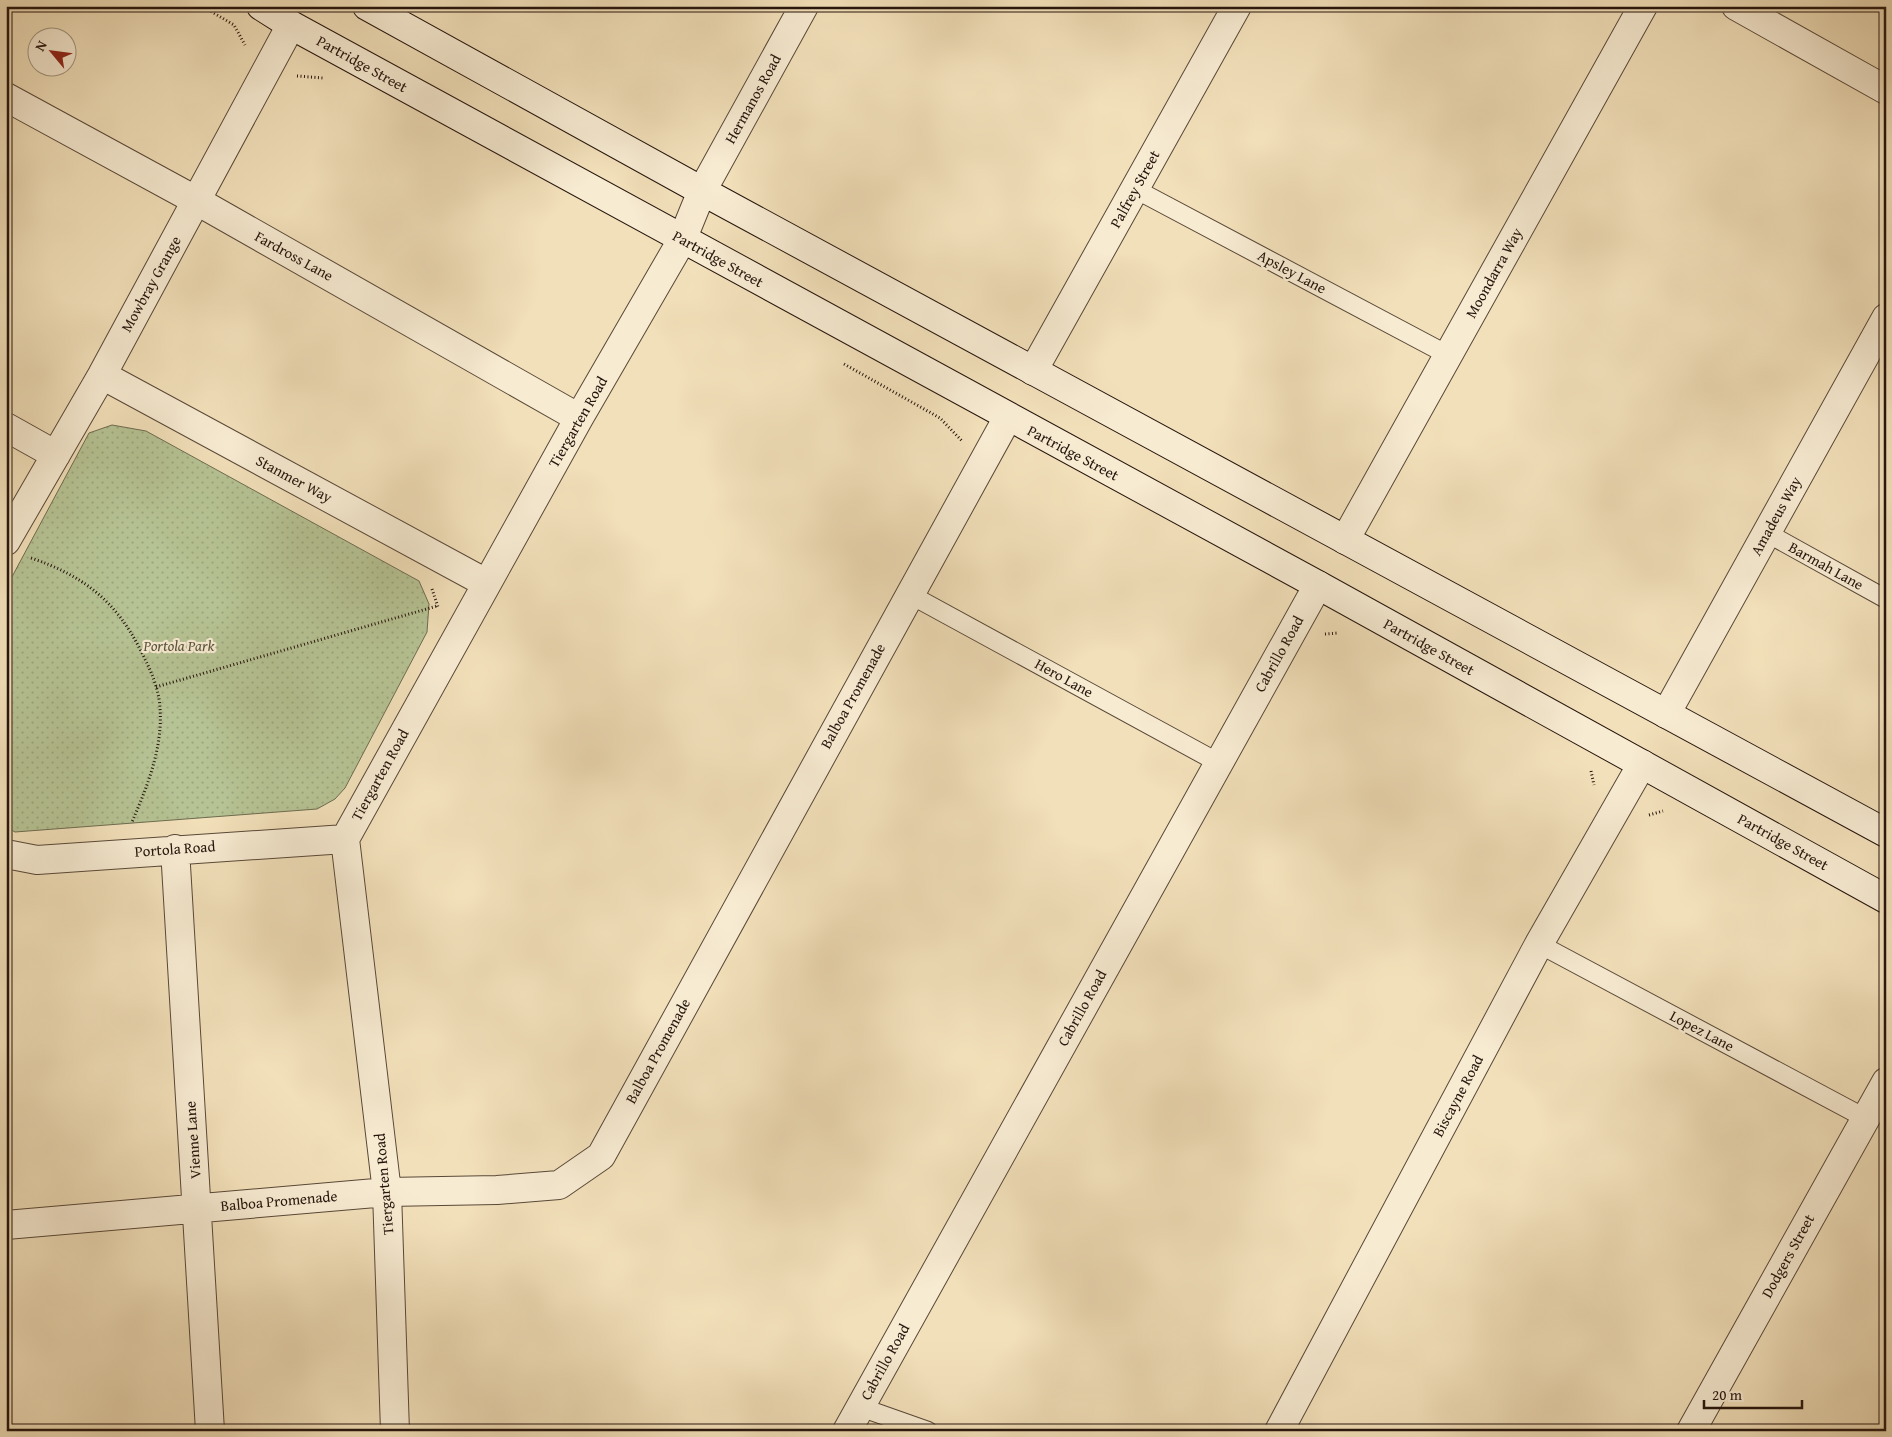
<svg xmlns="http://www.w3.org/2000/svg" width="1892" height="1437" font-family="'Gentium Book Plus',serif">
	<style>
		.park { fill: url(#park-dots); stroke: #6e6c50 }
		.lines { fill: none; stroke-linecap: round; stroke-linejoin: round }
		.service-casing { stroke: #594838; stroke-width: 20 }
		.minor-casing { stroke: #594838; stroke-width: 30 }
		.tertiary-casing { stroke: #594838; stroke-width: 30 }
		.secondary-casing { stroke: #26150d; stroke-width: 30 }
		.path { stroke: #26150d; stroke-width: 3; stroke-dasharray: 1 2.5; stroke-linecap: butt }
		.service { stroke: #f7ebd2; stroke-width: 18 }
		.minor { stroke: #f7ebd2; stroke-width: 28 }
		.tertiary { stroke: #f7ebd2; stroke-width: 28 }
		.secondary { stroke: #f7ebd2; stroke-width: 28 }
		.labels { text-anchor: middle; stroke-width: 4.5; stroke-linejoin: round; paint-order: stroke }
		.street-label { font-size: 15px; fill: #26150d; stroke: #f7ebd2 }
		.park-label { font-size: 15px; font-style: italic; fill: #58523c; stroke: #f7ebd2 }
	</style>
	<defs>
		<pattern id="park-dots" width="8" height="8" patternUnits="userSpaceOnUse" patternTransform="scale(1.25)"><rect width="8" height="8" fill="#b6c394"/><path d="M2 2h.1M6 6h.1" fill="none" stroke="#9ca77e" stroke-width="1.8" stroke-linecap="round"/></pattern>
	</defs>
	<rect width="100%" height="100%" fill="#f2e0ba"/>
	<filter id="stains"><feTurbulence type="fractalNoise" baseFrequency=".004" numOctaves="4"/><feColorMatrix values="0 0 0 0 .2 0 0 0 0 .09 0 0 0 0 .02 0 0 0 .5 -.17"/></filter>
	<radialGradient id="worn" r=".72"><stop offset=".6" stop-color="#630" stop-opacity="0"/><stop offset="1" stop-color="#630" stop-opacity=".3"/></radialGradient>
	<!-- park -->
	<path class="park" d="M112 425 146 431 419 581 429 604 427 632 345 788 335 799 317 809 15 832 6 827V588L89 433Z"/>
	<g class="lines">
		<!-- service casing -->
		<g class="service-casing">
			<path id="service" d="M1135 189 1448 355
				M1767 533 1886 599
				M909 594 1219 763
				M1539 944 1865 1118
				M860 1407 928 1431"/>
		</g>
		<!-- minor casing -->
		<g class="minor-casing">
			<path id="minor" d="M1736 6 1886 90
				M6 97 197 201 579 418
				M1033 371 1237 6
				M102 375 486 583
				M6 427 56 455
				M1345 540 1643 6
				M6 541 102 375 291 25
				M1666 714 1886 318
				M175 849 210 1431
				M6 854 37 860 345 839
				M6 1225 387 1192 497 1190 559 1185 601 1156 1008 417
				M395 1431 387 1192 345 839 579 418 682 240 702 191 804 6
				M847 1431 1318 585
				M1279 1431 1539 944 1642 764"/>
		</g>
		<!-- tertiary casing -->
		<g class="tertiary-casing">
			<path id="tertiary" d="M1691 1431 1886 1082"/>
		</g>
		<!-- secondary casing -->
		<g class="secondary-casing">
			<path id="secondary" d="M261 6 291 25 1318 585 1886 899
				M367 6 702 191 1886 833"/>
		</g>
		<!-- path -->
		<path class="path" d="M202 6 234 25 245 45
			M297 76 323 78
			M844 364 940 418 962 441
			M31 558C84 576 116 601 141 651 150 669 159 688 160 708 163 748 147 787 132 822
			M432 589 438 607
			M1325 634 1338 633
			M156 687 437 606
			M1591 771 1594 785
			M1649 815 1663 811"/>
		<!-- service -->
		<use href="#service" class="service"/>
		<!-- minor -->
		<use href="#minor" class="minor"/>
		<!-- tertiary -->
		<use href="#tertiary" class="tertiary"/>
		<!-- secondary -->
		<use href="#secondary" class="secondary"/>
	</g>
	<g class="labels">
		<!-- street labels -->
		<g class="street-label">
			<text transform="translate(362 64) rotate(29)" y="5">Partridge Street</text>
			<text transform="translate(753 99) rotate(-61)" y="5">Hermanos Road</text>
			<text transform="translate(1135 189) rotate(-61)" y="5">Palfrey Street</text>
			<text transform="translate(294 256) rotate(29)" y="5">Fardross Lane</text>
			<text transform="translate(718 259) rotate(29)" y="5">Partridge Street</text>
			<text transform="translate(1292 272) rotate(28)" y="5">Apsley Lane</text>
			<text transform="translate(1494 273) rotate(-61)" y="5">Moondarra Way</text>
			<text transform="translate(151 284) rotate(-61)" y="5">Mowbray Grange</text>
			<text transform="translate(578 422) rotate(-60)" y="5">Tiergarten Road</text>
			<text transform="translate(1073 453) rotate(28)" y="5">Partridge Street</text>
			<text transform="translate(294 479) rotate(28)" y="5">Stanmer Way</text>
			<text transform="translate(1776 516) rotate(-61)" y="5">Amadeus Way</text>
			<text transform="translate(1826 566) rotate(29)" y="5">Barmah Lane</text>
			<text transform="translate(1429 647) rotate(29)" y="5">Partridge Street</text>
			<text transform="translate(1279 654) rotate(-61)" y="5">Cabrillo Road</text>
			<text transform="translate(1064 678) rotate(29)" y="5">Hero Lane</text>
			<text transform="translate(853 696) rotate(-61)" y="5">Balboa Promenade</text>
			<text transform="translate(380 775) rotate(-61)" y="5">Tiergarten Road</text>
			<text transform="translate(1783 842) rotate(29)" y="5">Partridge Street</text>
			<text transform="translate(175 849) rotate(-4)" y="5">Portola Road</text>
			<text transform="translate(1082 1008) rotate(-61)" y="5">Cabrillo Road</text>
			<text transform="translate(1702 1031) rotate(28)" y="5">Lopez Lane</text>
			<text transform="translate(658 1051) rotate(-61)" y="5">Balboa Promenade</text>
			<text transform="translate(1458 1096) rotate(-62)" y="5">Biscayne Road</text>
			<text transform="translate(193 1140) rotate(-94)" y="5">Vienne Lane</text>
			<text transform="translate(384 1184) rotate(-95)" y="5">Tiergarten Road</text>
			<text transform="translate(279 1201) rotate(-5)" y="5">Balboa Promenade</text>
			<text transform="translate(1788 1256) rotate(-61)" y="5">Dodgers Street</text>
			<text transform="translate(885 1362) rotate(-61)" y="5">Cabrillo Road</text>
		</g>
		<!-- park labels -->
		<g class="park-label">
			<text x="179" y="651">Portola Park</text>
		</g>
	</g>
	<!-- margin -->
	<rect width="1892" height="1437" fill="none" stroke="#f2e0ba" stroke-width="25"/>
	<rect x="8" y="8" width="1877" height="1422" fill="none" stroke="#26150d" stroke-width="2.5"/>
	<rect x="12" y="12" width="1867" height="1412" fill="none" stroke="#26150d"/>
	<!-- north arrow -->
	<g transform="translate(52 52) rotate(299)"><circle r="24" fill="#f7ebd2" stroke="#a39583"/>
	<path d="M0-4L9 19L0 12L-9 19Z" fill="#8f2418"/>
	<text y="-8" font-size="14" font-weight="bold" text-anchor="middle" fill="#26150d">N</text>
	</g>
	<!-- scale -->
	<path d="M1704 1400v8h98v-8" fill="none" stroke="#26150d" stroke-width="2.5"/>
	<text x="1712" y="1400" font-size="15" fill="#26150d" stroke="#f7ebd2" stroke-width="4" paint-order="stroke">20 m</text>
	<rect width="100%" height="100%" filter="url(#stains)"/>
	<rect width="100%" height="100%" fill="url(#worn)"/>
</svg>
